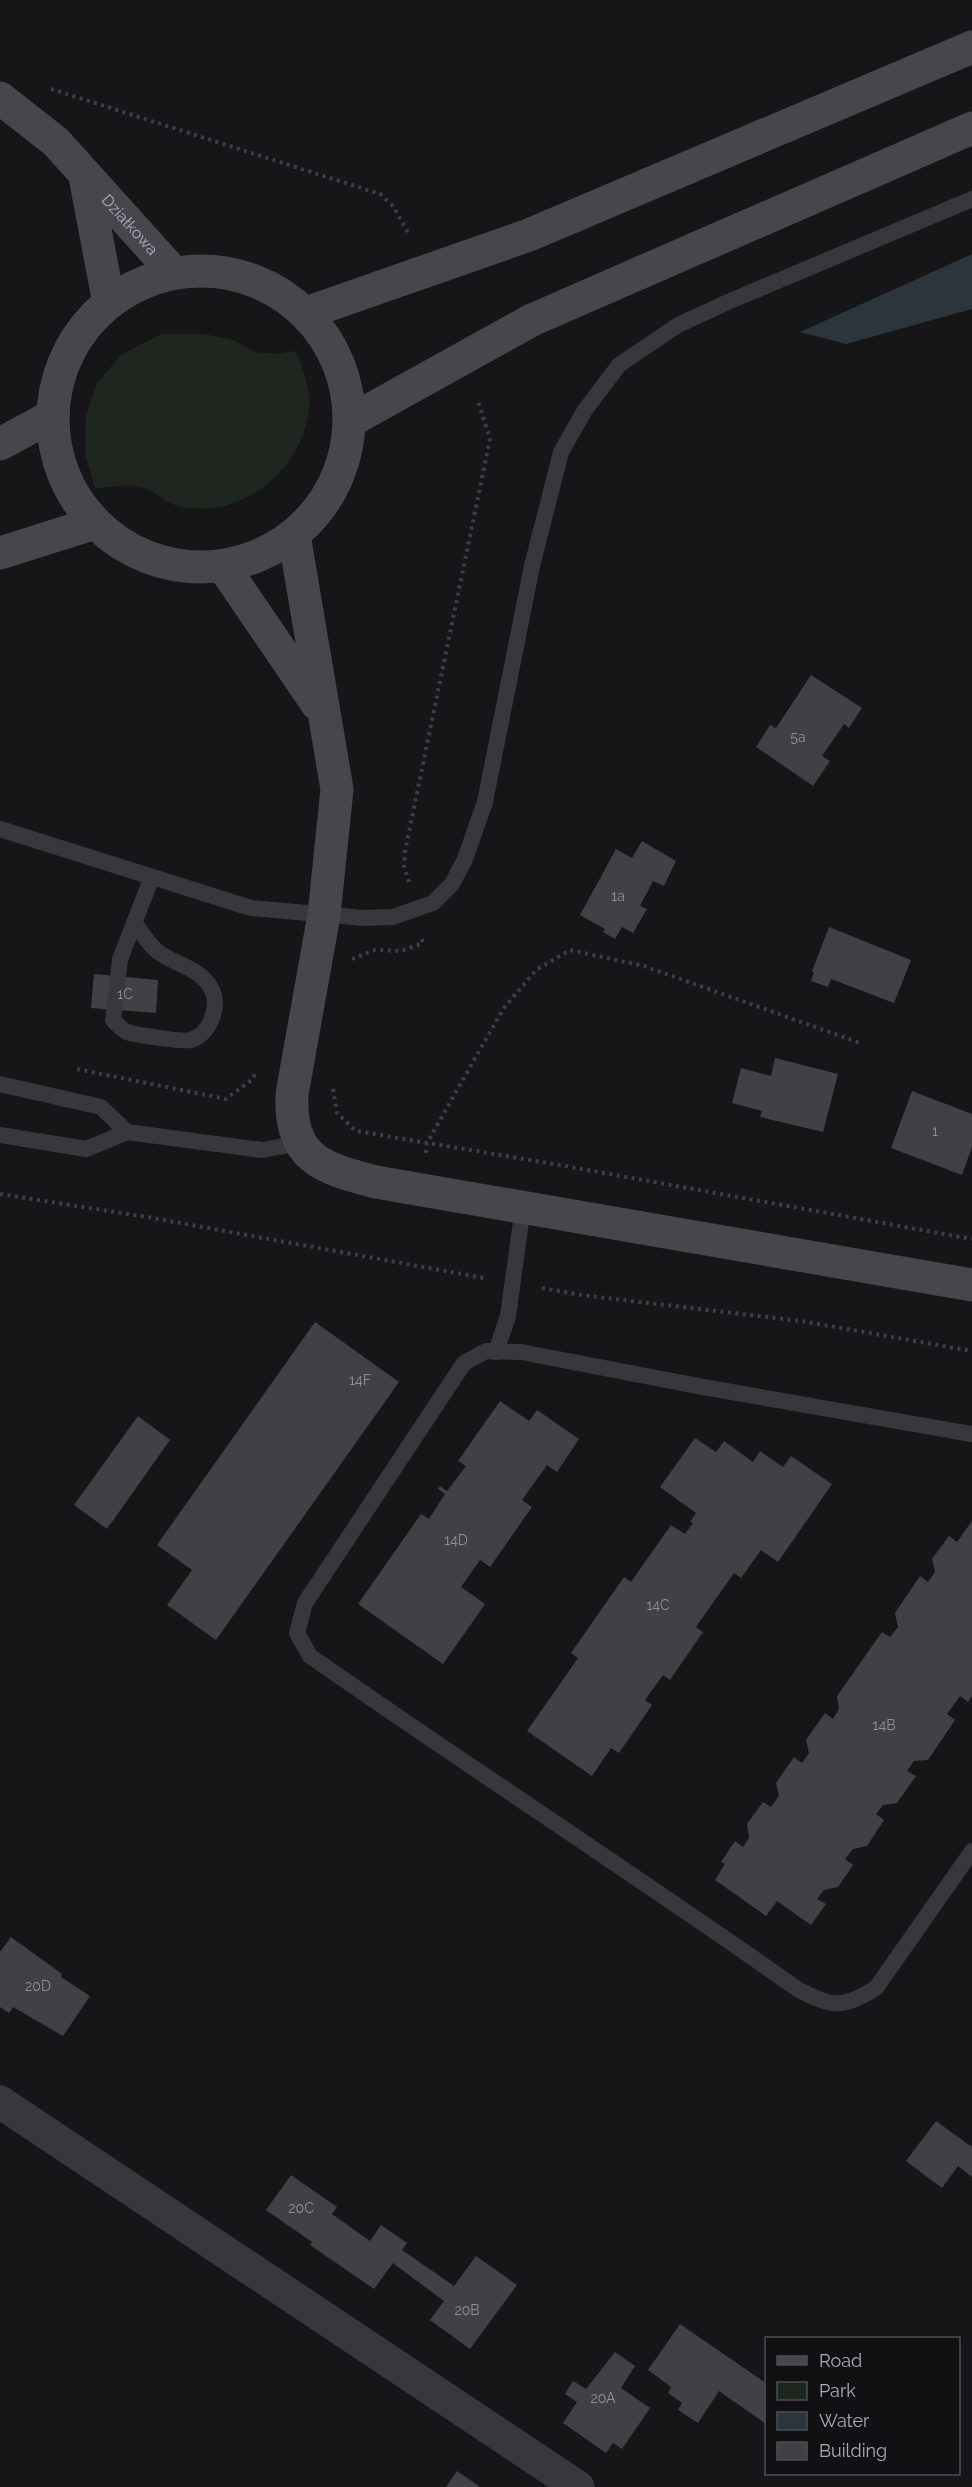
<svg xmlns="http://www.w3.org/2000/svg" width="972" height="2487" font-family="Raleway,sans-serif">
	<style>
		.green { fill: #1e261f }
		.water { fill: #2c353c }
		.building { fill: #404145 }
		.lines { fill: none; stroke-linecap: round; stroke-linejoin: round }
		.path { stroke: #3d3f44; stroke-width: 4; stroke-dasharray: 3 4.5; stroke-linecap: butt }
		.lane { stroke: #37383d; stroke-width: 16 }
		.street { stroke: #37383d; stroke-width: 33 }
		.secondary { stroke: #45474d; stroke-width: 33 }
		.labels { text-anchor: middle; stroke-width: 5; stroke-linejoin: round; paint-order: stroke }
		.number-label { font-size: 14px; fill: #8e929b }
		.street-label { font-size: 16px; fill: #a8adb8; stroke: #111113 }
	</style>
	<rect width="100%" height="100%" fill="#161618"/>
	<!-- green -->
	<path class="green" d="M161 334H204L233 340 255 352 277 354 296 351C303 370 311 389 309 409 302 470 244 518 182 507 168 505 158 493 145 488 131 483 110 488 95 488L85 454 86 416 97 383 121 355Z"/>
	<!-- water -->
	<path class="water" d="M972 254V309L846 344 800 332Z"/>
	<!-- building -->
	<path class="building" d="M811 675 862 708 849 728 844 724 822 756 830 761 813 786 756 747 770 725 776 728Z
		M642 841 676 861 664 886 653 881 640 906 647 909 633 933 622 927 615 939 603 932 605 929 580 915 616 849 632 858Z
		M829 927 911 960 894 1003 831 979 828 987 811 981 814 972 812 971Z
		M94 974 158 980 156 1013 91 1008Z
		M775 1058 838 1074 823 1132 760 1117 762 1111 732 1103 741 1068 771 1076Z
		M912 1091 972 1114V1147L962 1175 891 1148Z
		M315 1322 399 1382 216 1640 167 1605 192 1570 157 1545Z
		M500 1401 529 1421 537 1410 579 1439 557 1472 547 1465 522 1500 532 1507 490 1567 480 1560 461 1587 485 1604 443 1664 358 1604 421 1514 429 1519 445 1494 438 1489 440 1486 447 1491 466 1466 458 1461Z
		M138 1416 170 1440 107 1529 74 1505Z
		M695 1438 716 1452 724 1441 753 1462 760 1451 783 1467 791 1456 832 1484 778 1562 761 1550 741 1578 734 1573 696 1627 703 1632 670 1680 663 1675 645 1700 652 1705 619 1753 611 1748 592 1776 527 1731 578 1658 571 1653 624 1577 631 1582 671 1525 685 1534 693 1523 690 1522 696 1513 660 1487Z
		M972 1521V1696L968 1702 960 1696 947 1714 955 1720 928 1760 914 1761 907 1771 916 1776 897 1803 883 1805 876 1814 884 1820 867 1846 853 1849 845 1859 853 1865 838 1887 824 1890 817 1899 826 1904 811 1925 777 1901 766 1916 715 1880 725 1864 721 1862 735 1841 743 1847 749 1838 747 1824 763 1802 771 1807 779 1796 776 1783 794 1757 802 1763 809 1753 806 1740 825 1713 833 1719 839 1709 837 1696 882 1632 890 1637 898 1627 895 1613 920 1576 928 1582 935 1572 932 1559 949 1536 957 1542Z
		M11 1937 62 1974 61 1977 90 1996 63 2036 13 2007 9 2013 0 2007V1952Z
		M936 2121 972 2147V2177L958 2166 942 2188 906 2161Z
		M291 2175 337 2207 332 2214 370 2241 381 2225 407 2243 402 2250 454 2286 476 2256 517 2285 470 2349 430 2320 444 2301 393 2263 374 2289 310 2245 312 2242 266 2210Z
		M680 2324 766 2383V2424L719 2391 698 2423 678 2410 682 2403 668 2393 671 2387 648 2370Z
		M615 2352 635 2366 621 2388 650 2408 622 2449 613 2443 606 2453 563 2423 577 2402 565 2394 573 2381 586 2389Z
		M457 2471 480 2487H446Z"/>
	<g class="lines">
		<!-- path -->
		<path class="path" d="M51 89 380 194 393 206 409 234
			M409 882 404 866 405 851 490 439 478 401
			M352 959 375 950 401 951 423 943 421 936
			M77 1069 226 1099 253 1079 256 1072
			M333 1089 337 1113 356 1131 548 1163 972 1239
			M426 1153 427 1143 503 1009 536 970 570 950 644 966 860 1043
			M0 1194 153 1218 484 1278
			M542 1288 581 1295 801 1321 972 1351"/>
		<!-- lane -->
		<path class="lane" d="M0 829 251 908 364 918 393 917 433 903 452 884 465 859 485 802 532 566 561 452 585 410 619 365 678 325 728 302 972 199
			M134 922C141 931 148 944 157 951 176 966 201 967 212 990 220 1007 210 1034 191 1040 184 1042 135 1035 127 1032 122 1030 117 1024 113 1020L120 959 152 877
			M0 1084 101 1107 127 1132
			M0 1135 86 1149 127 1132 262 1150 300 1143
			M496 1352 508 1316 523 1207
			M972 1434 703 1387 521 1352 486 1351 464 1363 305 1603 297 1633 310 1656C472 1769 637 1876 799 1990 833 2007 842 2009 876 1988L972 1851"/>
		<!-- street -->
		<path class="street" d="M0 2102 578 2487"/>
		<!-- secondary -->
		<g class="secondary">
			<path id="s1" d="M0 98 56 142 174 273"/>
			<path d="M85 177 109 303"/>
			<circle cx="201" cy="419" r="148"/>
			<path d="M306 313 529 235 972 47"/>
			<path d="M350 421 532 320 972 128"/>
			<path d="M0 444 52 416"/>
			<path d="M294 535 337 789 324 915 292 1094C289 1159 322 1168 376 1182L972 1285"/>
			<path d="M0 553 95 523"/>
			<path d="M223 566 317 704"/>
		</g>
	</g>
	<g class="labels">
		<!-- number labels -->
		<g class="number-label">
			<text x="798" y="742">5a</text>
			<text x="618" y="901">1a</text>
			<text x="125" y="999">1C</text>
			<text x="935" y="1136">1</text>
			<text x="360" y="1385">14F</text>
			<text x="456" y="1545">14D</text>
			<text x="658" y="1610">14C</text>
			<text x="884" y="1730">14B</text>
			<text x="38" y="1991">20D</text>
			<text x="301" y="2213">20C</text>
			<text x="467" y="2315">20B</text>
			<text x="603" y="2403">20A</text>
		</g>
		<!-- street labels -->
		<g class="street-label">
			<text dy="6" stroke="none"><textPath href="#s1" startOffset="182">Działkowa</textPath></text>
		</g>
	</g>
	<!-- legend -->
	<rect x="765" y="2337" width="195" height="138" fill="#111113" stroke="#4d4f55" stroke-width="1.5"/>
	<rect x="777" y="2356" width="30" height="9" fill="#45474d" stroke="#4d4f55" stroke-width="1.5"/>
	<text x="819" y="2367" font-size="18" fill="#a8adb8">Road</text>
	<rect x="777" y="2382" width="30" height="18" fill="#1e261f" stroke="#4d4f55" stroke-width="1.5"/>
	<text x="819" y="2397" font-size="18" fill="#a8adb8">Park</text>
	<rect x="777" y="2412" width="30" height="18" fill="#2c353c" stroke="#4d4f55" stroke-width="1.5"/>
	<text x="819" y="2427" font-size="18" fill="#a8adb8">Water</text>
	<rect x="777" y="2442" width="30" height="18" fill="#404145" stroke="#4d4f55" stroke-width="1.5"/>
	<text x="819" y="2457" font-size="18" fill="#a8adb8">Building</text>
</svg>
